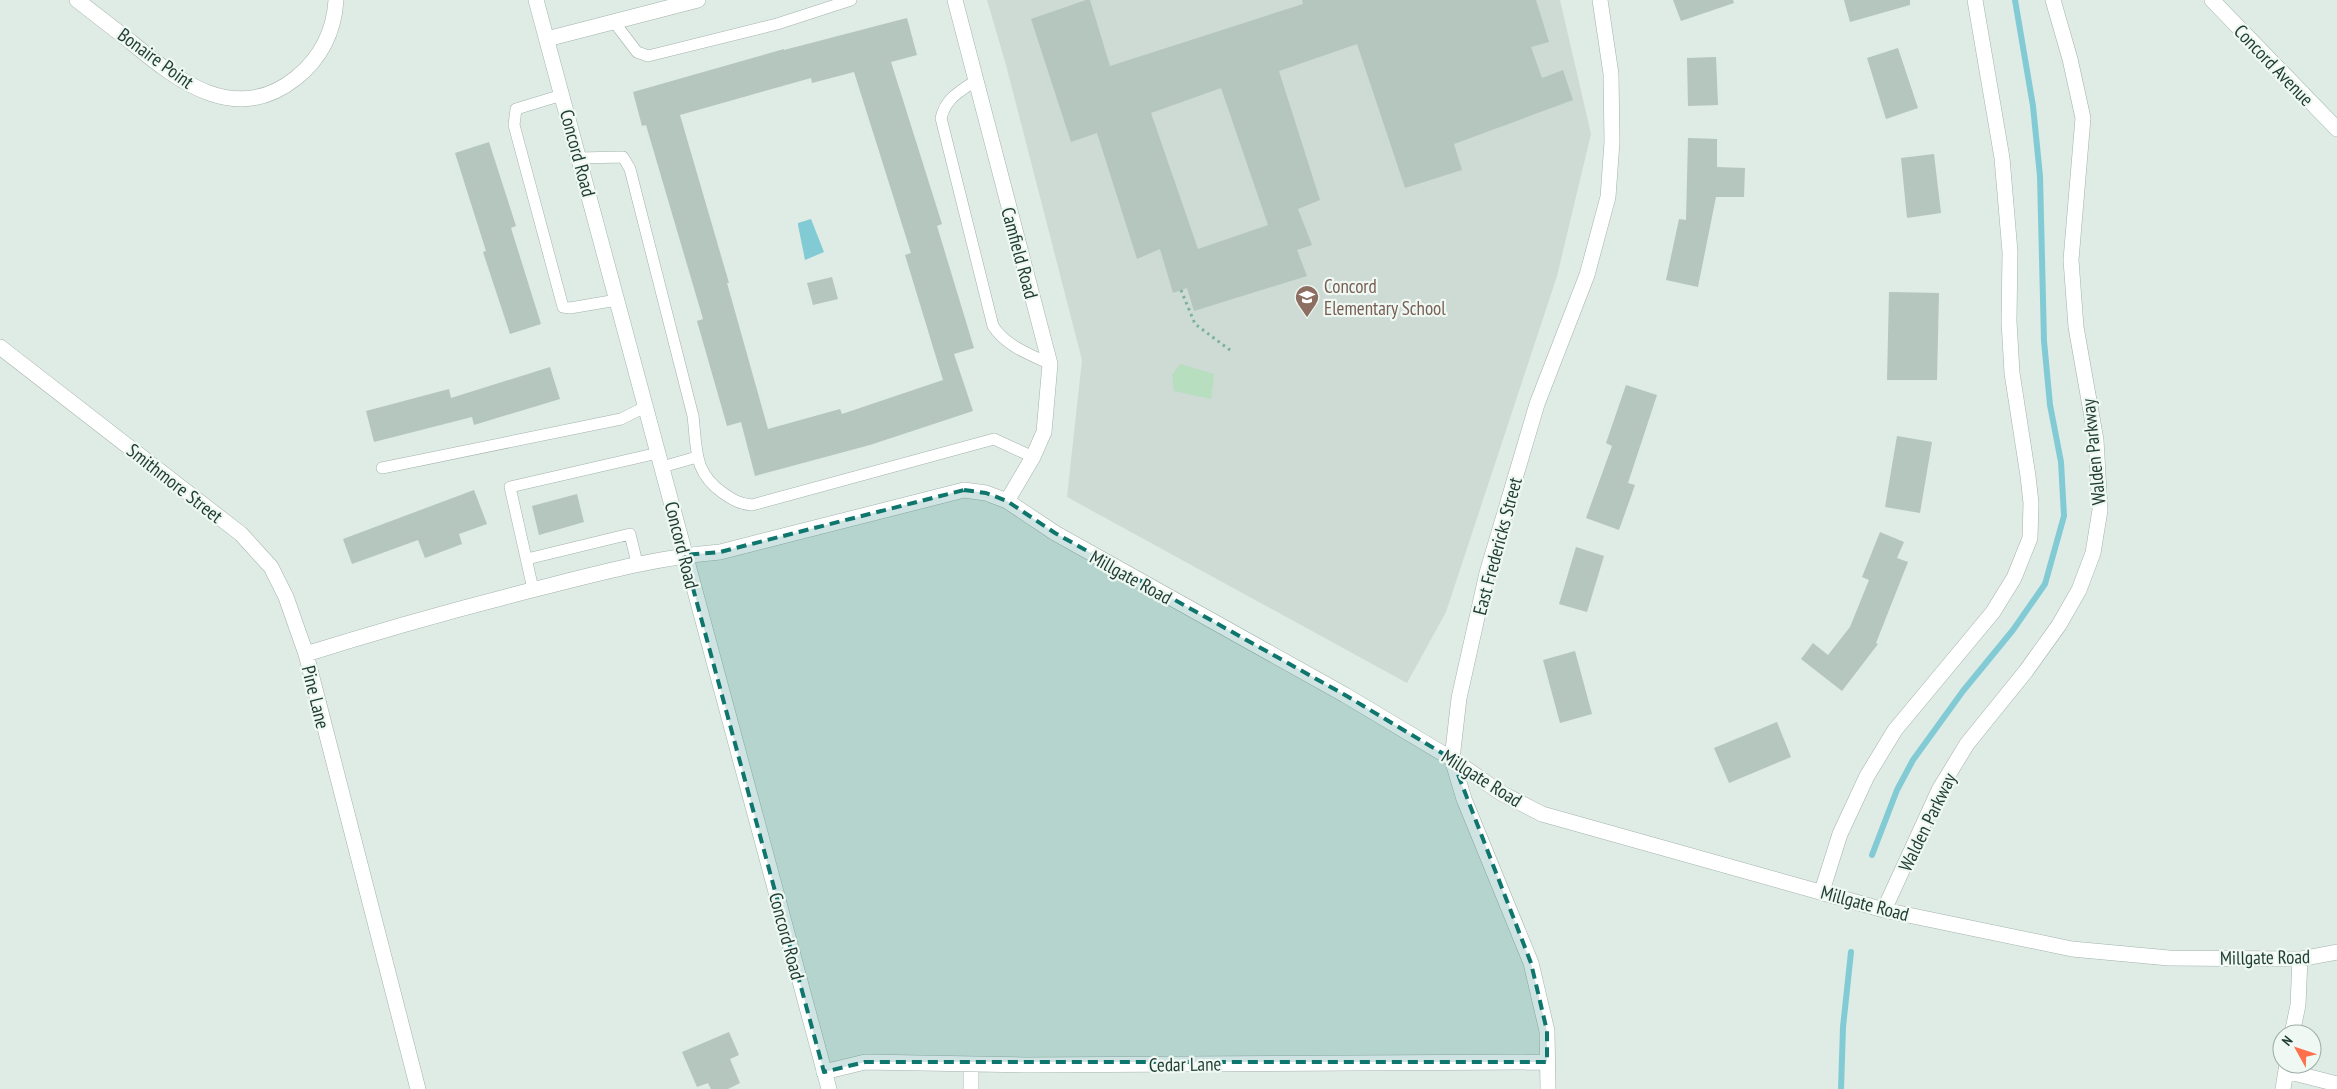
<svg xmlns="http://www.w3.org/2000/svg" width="2337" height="1089" font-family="'PT Sans Narrow',sans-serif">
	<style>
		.built { fill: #cddbd4 }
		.green { fill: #b6debf }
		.water { fill: #82cbd5 }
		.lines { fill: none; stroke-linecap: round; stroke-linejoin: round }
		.stream { stroke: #82cbd5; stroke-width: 6 }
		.building { fill: #b4c6be; fill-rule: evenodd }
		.lane-casing { stroke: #a2b3ac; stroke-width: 12 }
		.street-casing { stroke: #a2b3ac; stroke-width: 16 }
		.secondary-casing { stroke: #9db8ad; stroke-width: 16 }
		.path { stroke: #7db19f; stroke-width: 3; stroke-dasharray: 2.5 4; stroke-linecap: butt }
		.lane { stroke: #fff; stroke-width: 11 }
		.street { stroke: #fff; stroke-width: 15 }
		.secondary { stroke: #fff; stroke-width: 15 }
		.marked { fill: #0f766e; fill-opacity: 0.2; stroke: #0f766e; stroke-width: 4; stroke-dasharray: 10 6; stroke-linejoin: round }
		.labels { text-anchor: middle; stroke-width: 4.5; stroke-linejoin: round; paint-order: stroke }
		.street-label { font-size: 19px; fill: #1f3c33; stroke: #eff8f3 }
		.education-label { font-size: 19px; fill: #785e54; stroke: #eff8f3; text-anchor: start }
	</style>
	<rect width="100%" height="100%" fill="#dfebe5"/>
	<!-- built -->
	<path class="built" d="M987 0H1560L1591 134 1557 276 1446 612 1407 683 1067 497 1082 360 1006 65Z"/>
	<!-- green -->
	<path class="green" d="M1180 364 1214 374 1211 399 1174 391 1172 375Z"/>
	<!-- water -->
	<path class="water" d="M811 219 824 252 805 260 798 225V223Z"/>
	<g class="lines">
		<!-- stream -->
		<path class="stream" d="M1872 855 1897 790 1913 760 1963 691 2013 630 2045 584 2064 516 2061 462 2050 405 2044 341 2040 176 2033 106 2015 0
			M1841 1089 1843 1027 1851 952"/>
	</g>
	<!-- building -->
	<path class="building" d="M1086 0H1090L1110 66 1303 4 1302 0H1536L1549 42 1531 47 1542 78 1563 70 1573 100 1454 144 1462 170 1405 188 1357 44 1279 71 1320 200 1298 209 1312 245 1297 250 1307 276 1194 311 1187 288 1173 293 1160 249 1137 259 1097 133 1071 142 1031 19ZM1221 88 1268 225 1198 249 1151 113Z
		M1673 0H1733L1734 3 1681 21Z
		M1844 0H1910V5L1850 22Z
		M907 18 917 55 891 62 942 224 937 226 974 348 954 354 973 411 870 445 755 476 741 422 727 426 697 321 703 319 646 125 642 126 633 92 784 49V50ZM854 72 911 253 905 255 943 380 842 414 840 409 768 429 727 283H729L680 115 811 78 812 83Z
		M1898 48 1918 108 1886 119 1867 58Z
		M1716 57 1718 105 1688 106 1687 58Z
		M1688 138 1717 139V167L1745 168 1744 197H1716L1698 287 1666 280 1679 219 1686 220Z
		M489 142 516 226 511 228 541 324 510 334 483 252 486 251 455 153Z
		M1934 154 1941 213 1907 218 1901 158Z
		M832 277 838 299 813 305 807 283Z
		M1889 292 1939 293 1937 380H1887Z
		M550 367 560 399 474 425 472 417 374 442 366 411 449 389 451 398Z
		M1626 385 1657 395 1628 483 1635 485 1619 530 1586 518 1612 446 1606 443Z
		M1897 436 1932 442 1920 513 1885 507Z
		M474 490 487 524 459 534 462 544 425 558 418 540 352 564 343 539Z
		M577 494 584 522 539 535 532 506Z
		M1880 532 1904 542 1897 558 1908 562 1876 643 1878 644 1842 691 1801 659 1813 643 1828 655 1850 627 1869 580 1862 577Z
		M1576 547 1604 556 1587 612 1559 604Z
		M1575 651 1592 714 1560 723 1543 660Z
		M1777 722 1791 757 1729 783 1714 748Z
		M729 1032 739 1055 730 1059 740 1083 728 1089H711L708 1083 697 1087 682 1052Z"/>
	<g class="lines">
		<!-- lane casing -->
		<g class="lane-casing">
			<path id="lane" d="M614 22 637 52 648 56 777 24 851 0
				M975 81C959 92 946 98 941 118L993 326C1006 346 1029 354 1050 364
				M562 95 516 109 514 125 563 307 570 308 617 300
				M579 158 623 157 630 169 693 416C697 449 693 472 723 493 733 500 740 504 752 505L994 439 1033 457
				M662 467 697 457
				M382 468 621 419 645 407
				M527 559 630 534 637 563
				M533 589 510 487 658 453"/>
		</g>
		<!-- street casing -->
		<g class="street-casing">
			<path id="street" d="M77 0C95 14 113 28 131 42 179 82 236 126 296 78 321 58 334 32 336 0
				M955 0 1050 364 1044 432 1033 457 1007 501
				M547 39 698 0
				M0 347 241 534 271 567 286 597 306 654 418 1089
				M306 654C385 629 464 607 544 587 603 572 660 557 720 552L964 490 986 493 1007 501 1055 533 1345 695 1452 759 1501 793 1542 814 1884 910 2072 949 2169 958 2300 959 2337 952
				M1822 891 1840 834 1867 776 1895 730 1993 612 2014 578 2030 538 2031 503 2028 476 2012 373 2009 321 2010 252 2002 158 1975 0
				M1884 910 1939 790 1967 744 2026 671 2059 625 2079 590 2093 553 2100 510 2096 440 2076 327 2071 260 2083 118 2070 59 2053 0
				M2292 1034 2298 1005 2300 959
				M971 1064V1089
				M2286 1071 2337 1084
				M824 1072 865 1062 1027 1065 1547 1062
				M1548 1089 1547 1031 1531 963 1464 799 1452 759 1459 698 1487 573 1537 404 1587 275 1608 197 1612 142 1611 74 1600 0
				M2283 1089 2287 1064"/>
		</g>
		<!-- secondary casing -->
		<g class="secondary-casing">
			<path id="secondary" d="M536 0 829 1089
				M2212 0 2337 129"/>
		</g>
		<!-- path -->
		<path class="path" d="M1181 290 1195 324 1230 350"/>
		<!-- lane -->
		<use href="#lane" class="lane"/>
		<!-- street -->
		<use href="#street" class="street"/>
		<!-- secondary -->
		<use href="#secondary" class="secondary"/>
	</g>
	<!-- marked area -->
	<path class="marked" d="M964 490 986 493 1007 501 1055 533 1345 695 1452 759 1531 963 1547 1031V1062H865L824 1072 684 555 720 552Z"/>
	<!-- icons -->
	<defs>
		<g id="school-pin" transform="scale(1.25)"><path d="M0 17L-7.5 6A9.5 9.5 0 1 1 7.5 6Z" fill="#8d6e63" stroke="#eff8f3"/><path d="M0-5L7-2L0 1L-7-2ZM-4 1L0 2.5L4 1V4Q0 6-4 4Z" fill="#fff"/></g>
	</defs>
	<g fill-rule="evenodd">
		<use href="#school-pin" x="1307" y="297"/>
	</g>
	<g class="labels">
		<!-- street labels -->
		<g class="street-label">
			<text transform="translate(156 58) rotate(36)" y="7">Bonaire Point</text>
			<text transform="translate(2274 65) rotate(46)" y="7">Concord Avenue</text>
			<text transform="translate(578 153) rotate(75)" y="7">Concord Road</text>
			<text transform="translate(1020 253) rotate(75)" y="7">Camfield Road</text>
			<text transform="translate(2093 452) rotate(-96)" y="7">Walden Parkway</text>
			<text transform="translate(175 483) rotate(38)" y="7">Smithmore Street</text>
			<text transform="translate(682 545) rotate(76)" y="7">Concord Road</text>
			<text transform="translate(1497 546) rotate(-75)" y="7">East Fredericks Street</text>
			<text transform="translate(1131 577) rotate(29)" y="7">Millgate Road</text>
			<text transform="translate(316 697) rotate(76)" y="7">Pine Lane</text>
			<text transform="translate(1482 778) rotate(32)" y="7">Millgate Road</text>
			<text transform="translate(1927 822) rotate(-64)" y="7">Walden Parkway</text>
			<text transform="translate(1865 903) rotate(15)" y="7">Millgate Road</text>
			<text transform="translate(787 936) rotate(75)" y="7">Concord Road</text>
			<text transform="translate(2265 957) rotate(-1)" y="7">Millgate Road</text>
			<text transform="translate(1185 1064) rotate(-1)" y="7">Cedar Lane</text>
		</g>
		<!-- education labels -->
		<g class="education-label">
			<text x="1324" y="293">Concord<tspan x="1324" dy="22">Elementary School</tspan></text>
		</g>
	</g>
	<!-- north arrow -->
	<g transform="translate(2297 1049) rotate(310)"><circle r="24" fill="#eff8f3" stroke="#9cada6"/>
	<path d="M0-4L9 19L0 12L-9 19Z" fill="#fc714c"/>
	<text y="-8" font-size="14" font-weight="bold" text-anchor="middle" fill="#1f3c33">N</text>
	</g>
</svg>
